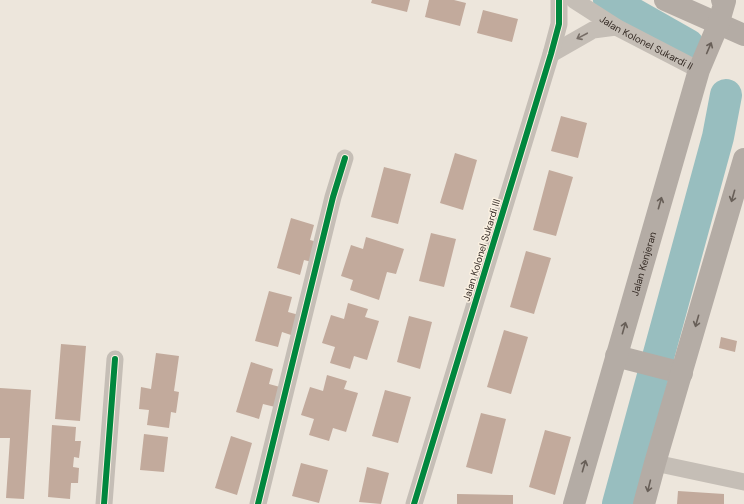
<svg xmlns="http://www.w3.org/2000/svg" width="744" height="504" font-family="'DM Sans',sans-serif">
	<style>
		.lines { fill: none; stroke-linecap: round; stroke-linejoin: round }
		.river { stroke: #98bebf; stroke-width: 32 }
		.building { fill: #c2aa9c }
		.street { stroke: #c5beb6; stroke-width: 17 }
		.primary { stroke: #b4aca5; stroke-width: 22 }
		.cycleway-casing { stroke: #fbf1e2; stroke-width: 8 }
		.cycleway { stroke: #00873e; stroke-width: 6 }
		.oneway { stroke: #766d66 }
		.oneway2 { stroke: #685f58 }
		.labels { text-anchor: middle; stroke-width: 3; stroke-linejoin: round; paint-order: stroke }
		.street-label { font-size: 10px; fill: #352b25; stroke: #fbf1e2 }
	</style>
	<rect width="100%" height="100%" fill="#ede6dc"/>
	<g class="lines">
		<!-- river -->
		<path class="river" d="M609 0 688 45
			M618 504 718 137 726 95"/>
	</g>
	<!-- building -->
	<path class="building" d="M372 0H410L407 12 371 3Z
		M429 0H454L466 3 460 26 425 17Z
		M483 10 518 19 512 42 477 33Z
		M561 116 587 123 578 158 551 151Z
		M455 153 477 160 463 210 440 203Z
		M384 167 411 174 398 224 371 217Z
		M549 170 573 177 556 236 533 230Z
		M291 218 314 225 310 240 321 243 316 263 304 260 300 275 277 268Z
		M431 233 456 239 444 287 419 281Z
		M366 237 404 249 396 274 387 272 379 300 350 290 353 280 341 276 351 245 363 249Z
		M526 251 551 258 534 314 510 307Z
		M269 291 292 297 288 312 299 315 294 336 282 332 278 347 255 341Z
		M348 303 368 309 365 317 379 321 367 360 354 356 350 369 330 363 335 347 322 343 331 315 344 319Z
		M409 316 432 322 420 369 397 362Z
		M504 330 528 337 511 394 487 387Z
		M721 337 737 341 735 352 719 348Z
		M61 344 86 346 80 421 55 419Z
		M156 353 179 356 174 391 179 392 176 413 171 412 169 428 147 425 149 410 139 409 141 387 151 389Z
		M251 362 273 369 269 384 280 387 275 407 263 404 259 419 236 412Z
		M327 375 347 381 344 389 358 393 346 432 333 428 329 441 309 435 314 419 301 415 310 387 323 391Z
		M0 388 31 390 24 499 6 498 10 438H0Z
		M385 390 411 397 398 443 372 436Z
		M481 413 506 419 492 474 466 467Z
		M52 425 76 427 75 441H81L79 458 74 457 73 467 79 468 78 483H71L70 499 48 497Z
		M545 430 571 437 555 495 529 487Z
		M144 434 168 437 164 472 140 470Z
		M231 436 252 443 237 495 215 488Z
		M301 463 328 470 319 503 292 496Z
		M367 467 389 473 381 504 359 502Z
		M678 491 724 494V504H677Z
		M457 494 513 495V504H457Z"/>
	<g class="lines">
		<!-- street -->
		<g class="street">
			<path id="s1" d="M574 0 616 27 699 70"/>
			<path d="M551 54 593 30 616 27"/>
			<path d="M655 463 744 482"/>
			<path d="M104 504 115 359"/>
			<path d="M258 504 333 197 345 158"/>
			<path d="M414 504 551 54 559 24V0"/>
		</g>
		<!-- primary -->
		<g class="primary">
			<path d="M665 0 744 35"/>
			<path d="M616 356 682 373"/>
			<path id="s2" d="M574 504 699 70 718 25 725 1 722 0"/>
			<path d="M644 504 655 463 744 159"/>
		</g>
		<!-- cycleway casing -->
		<g class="cycleway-casing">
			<path id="cycleway" d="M104 504 115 359
				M258 504 333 197 345 158
				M414 504 551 54 559 24V0"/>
		</g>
		<!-- cycleway -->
		<use href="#cycleway" class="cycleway"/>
	</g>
	<!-- one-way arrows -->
	<defs><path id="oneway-shaft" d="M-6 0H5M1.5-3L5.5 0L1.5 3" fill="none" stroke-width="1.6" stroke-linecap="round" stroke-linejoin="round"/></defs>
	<use class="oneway" href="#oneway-shaft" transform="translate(582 36) rotate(152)"/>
	<g class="oneway2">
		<use href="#oneway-shaft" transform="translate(709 48) rotate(-67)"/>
		<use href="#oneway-shaft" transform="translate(733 196) rotate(106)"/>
		<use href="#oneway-shaft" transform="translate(660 203) rotate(-74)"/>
		<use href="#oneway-shaft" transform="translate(697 321) rotate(106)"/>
		<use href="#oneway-shaft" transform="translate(624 328) rotate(-74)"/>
		<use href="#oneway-shaft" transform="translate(584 466) rotate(-74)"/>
		<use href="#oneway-shaft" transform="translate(649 486) rotate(104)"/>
	</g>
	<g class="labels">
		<!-- street labels -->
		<g class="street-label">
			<text dy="4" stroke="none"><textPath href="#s1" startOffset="84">Jalan Kolonel Sukardi II</textPath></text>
			<text transform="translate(481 250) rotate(-73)" y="4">Jalan Kolonel Sukardi III</text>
			<text dy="4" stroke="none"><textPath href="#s2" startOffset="250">Jalan Kenjeran</textPath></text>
		</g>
	</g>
</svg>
